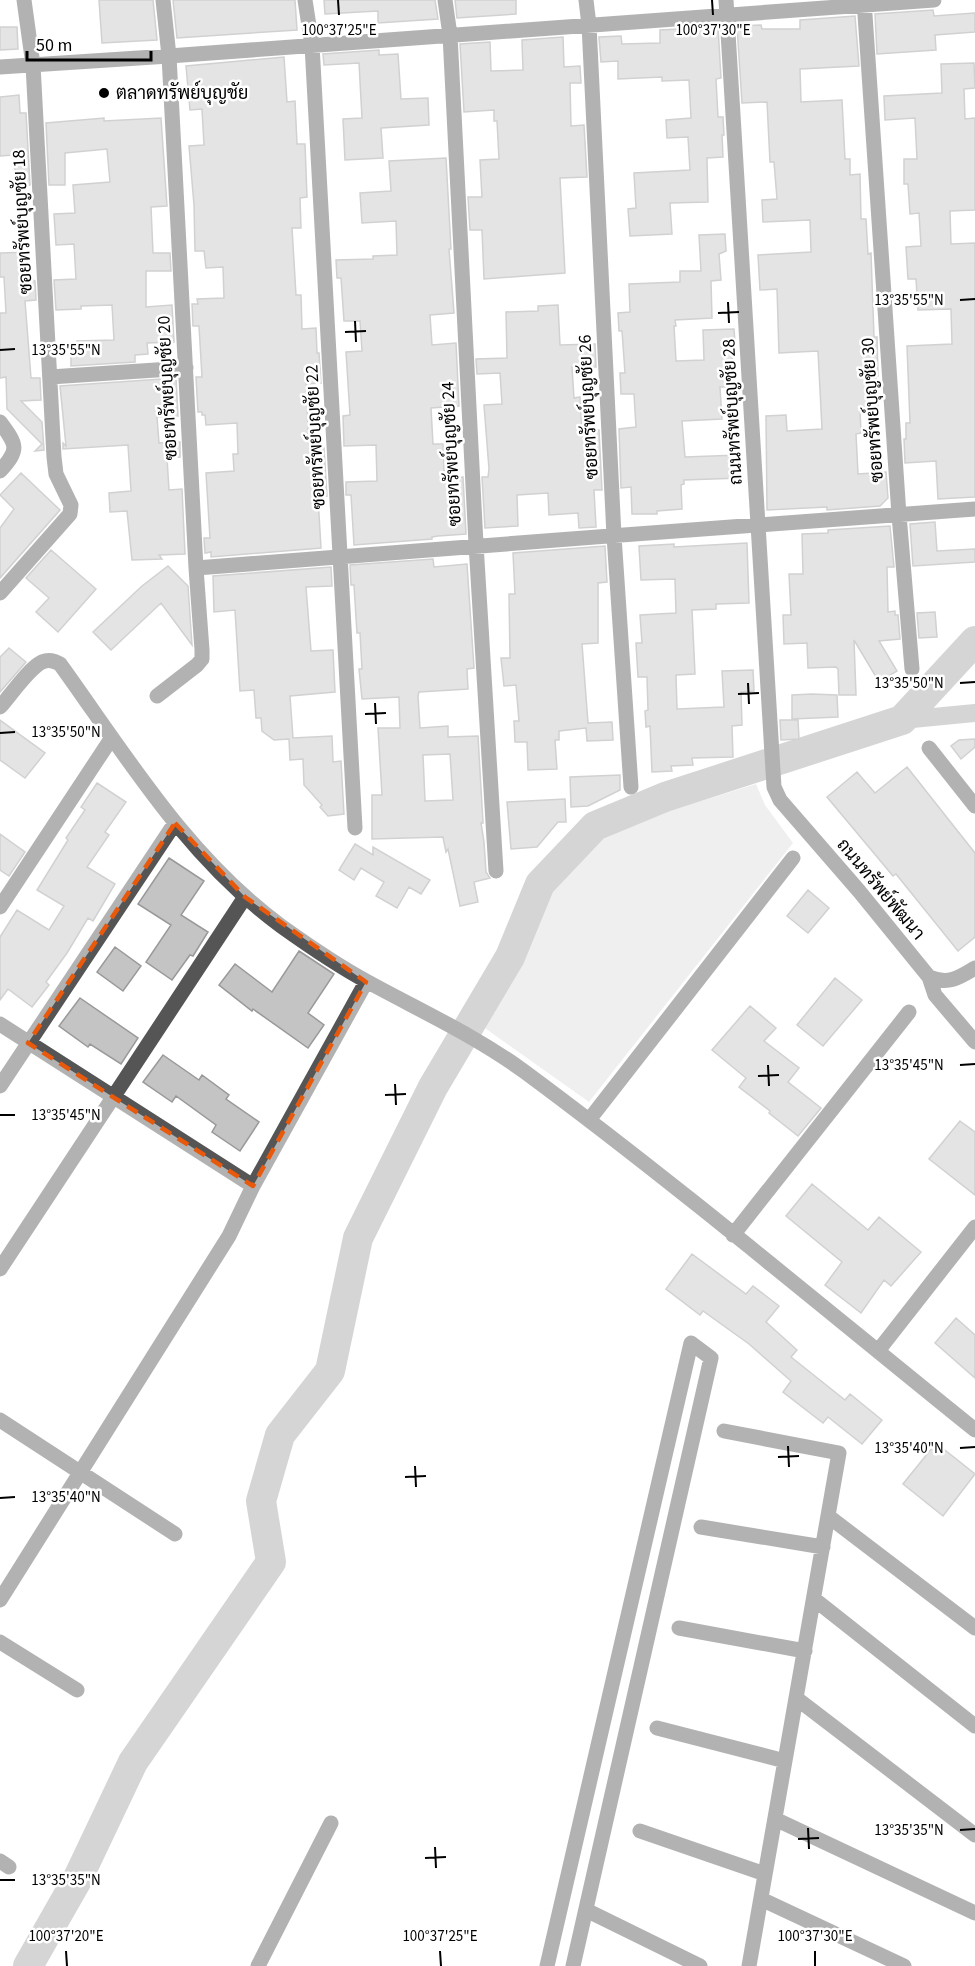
<svg xmlns="http://www.w3.org/2000/svg" width="975" height="1966" font-family="'Source Sans 3',Sarabun,sans-serif">
	<style>
		.green { fill: #dcdcdc }
		.lines { fill: none; stroke-linecap: round; stroke-linejoin: round }
		.canal { stroke: #a3a3a3; stroke-width: 18 }
		.river { stroke: #a3a3a3; stroke-width: 30 }
		.building { fill: #c4c4c4; stroke: #999; stroke-width: 1.5; fill-rule: evenodd }
		.minor { stroke: #555; stroke-width: 15 }
		.marked { fill: none; stroke: #e8590c; stroke-width: 4.5; stroke-dasharray: 12 8; stroke-linejoin: round }
		.ticks { fill: none; stroke: #000; stroke-width: 2 }
		.poi-dot { fill: #000; stroke: #fff; stroke-width: 2 }
		.labels { text-anchor: middle; stroke-width: 5; stroke-linejoin: round; paint-order: stroke }
		.poi-label { font-size: 18px; fill: #000; stroke: #fff; text-anchor: start }
		.street-label { font-size: 18px; fill: #000; stroke: #fff }
		.ticks-label { font-size: 15px; text-anchor: middle; fill: #000; stroke: #fff; stroke-width: 5; stroke-linejoin: round; paint-order: stroke }
	</style>
	<rect width="100%" height="100%" fill="#fff"/>
	<!-- green -->
	<path class="green" d="M756 784 765 805 793 843 589 1102 482 1026 548 892 587 845 643 819Z"/>
	<g class="lines">
		<!-- canal -->
		<path class="canal" d="M902 720 975 713"/>
		<!-- river -->
		<path class="river" d="M28 1966 77 1880 133 1762 271 1562 261 1501 280 1435 330 1371 358 1238 433 1087 510 957 540 884 595 826 665 797 902 720 975 641"/>
	</g>
	<!-- building -->
	<path class="building" d="M99 0H153L157 40 102 43Z
		M173 0H295L297 30 177 38Z
		M324 0H435L438 19 378 23V11L325 14Z
		M455 0H516V14L457 18Z
		M933 10 934 16 975 13V32L935 35 936 50 877 54 875 14Z
		M855 16 859 66 800 69 801 102 842 100 845 159H850V175L860 174 861 219H866L868 254 871 253 874 337H877L878 376H876L878 408 860 409 861 433 856 434 858 474 886 472 888 498 880 506 827 510V507L767 510 766 416 786 415 787 431 822 429 818 351 779 353 777 289 760 290 758 255 811 252 810 220 763 222 762 200 777 199 774 162H770L767 102 742 103 737 26 761 25 762 29H800V20Z
		M0 27H17L18 49 0 50Z
		M718 27 721 78 716 79 718 117H723L724 135H722L723 157 707 158 708 202 670 203 672 234 630 236 628 209 636 208 634 173 690 170 688 137 667 138 666 120 691 118 689 80 662 81V77L618 79V61L601 62 599 37 621 36 622 44 660 43V30Z
		M563 37 564 67 580 66 581 83H570L571 126 584 125 587 177 560 178 565 273 484 279 482 230H470L468 197H482L480 160 499 159 497 121H494V110L464 112 460 44 490 42 491 71 523 70 522 40Z
		M379 50V55L398 54 401 99 428 98 429 125 381 128 383 158 345 160 343 119 362 118 359 63 324 65 323 54Z
		M284 57 287 102 295 101 297 144H305L307 197 300 198 301 228H292L296 295H301L302 329 316 328 317 353H319L321 383 306 384 309 448H324L327 496 318 497 321 548 211 557V552L205 553 204 538H210L206 473 234 471 233 454H238L237 423 206 425 205 415H202V412H198L196 377H202L199 326H193L192 304H198L197 299 224 298 223 267 206 268 204 251H195L194 205 189 146 204 145 202 109 190 110 186 66Z
		M974 63 975 88 964 89 965 119 975 118V210L950 211 951 244 975 243V497L938 499 936 461 905 463 904 439H906V423H910L907 346 952 344 951 309 918 310 916 279H908L906 247 921 246 919 213 910 214 908 184H904V159H917L915 118 885 120 884 96 942 93 941 64Z
		M19 95 20 113H26L30 185 16 186 14 155 0 156V97Z
		M104 118V121L161 118 167 206 151 207 153 253H170L171 271H146V307L172 305 174 342 147 343 148 354 135 355V362L71 366V349H77V341L114 340 112 305 81 306V309L56 310 54 280 76 279 74 244 56 245 54 214 75 213 73 185 110 182 107 149 65 153V185H49L46 123Z
		M446 158 451 249H449L454 313 430 315 432 345 456 343 459 406 431 408 433 444H443L444 471H448V478L463 477 466 534 438 536 432 537V539L354 545 351 495H346V482L377 481 376 445 344 446 343 416 350 415 346 352 362 351 360 321H344L341 278H337L336 260 373 259V256L397 255 396 221 362 223 360 193 391 191 389 161Z
		M725 234 726 251 719 254 721 280 711 281 712 318 675 320 676 326H674L676 361 704 360 703 330 734 329 736 356H732L734 387H720L722 419 682 421 685 457 739 455 740 478 684 480V484L681 485 682 509 657 511V514H632L631 487 621 488 619 429 636 427 634 394H621L620 373H625L622 331H619L618 313 630 312 629 284 680 282V271H701L699 235Z
		M30 252 31 279 35 281 36 300 25 301 31 378H40L41 400 21 401 42 422 44 450 35 451 42 444 7 409 6 377 0 378V313H6L4 277H0V253Z
		M558 305 560 345 595 344 596 367H572L574 398 580 397 582 431 599 430 602 490H594L596 527 579 528 578 513 549 515 548 493 517 495 518 526 485 528 482 477H488L489 469 484 405 502 404 500 373 477 374 476 359 507 358 506 312 538 311V306Z
		M176 378 178 416 157 417 159 443 180 442V457L167 458 169 490 182 489 185 554 159 555 162 559 132 560 127 511 110 512 109 493 131 491 128 445 63 449V443L66 446 60 386Z
		M21 473 60 510 0 578V528L14 509 0 495Z
		M935 522 937 551 975 549V562L913 566 910 524Z
		M890 526 894 567H887L888 612 895 611V615H898L900 639 879 641 897 671 879 682 854 640 856 695H839L838 669 836 667 808 668 807 643 784 644 783 615H791L789 574H803L802 534 828 533V530Z
		M747 543 749 603 716 604V609L692 610 695 674 676 675 677 709 724 707 722 671 753 670 754 691 741 692 742 725 732 726 733 757 692 758 693 765 671 766 672 771 652 772 650 726 646 727 645 711 648 710 647 677H638L636 643H642L640 615 676 613 675 579 641 580 639 546 674 544V547Z
		M605 546 607 582 598 583V643L582 644 588 723 612 722 613 740 587 741 586 728 559 731V740H555L557 769 528 770 527 742H515L514 721H519L516 685 504 686 501 658H510L509 594H515L513 553Z
		M51 550 96 589 58 632 36 612 49 598 26 578Z
		M433 559 434 567 467 564 474 668 467 669 468 689 419 692 418 696 420 728 448 726V737L478 736 483 823H481L484 842 486 872 490 878 474 882 478 902 460 906 448 849 446 852 443 837 372 839V795H382L378 728H400L399 697 362 699 359 669H362L360 633H357L354 585H351L350 565ZM450 754 453 800 425 801 423 755Z
		M168 566 188 586 192 645 161 603 111 650 93 632 142 586Z
		M331 567 332 586 306 587 311 651 333 650 335 692 290 696 293 738 332 736 333 762 341 761 344 814 328 816 320 807 322 805 304 785 303 759 290 760 289 739 274 740 262 731 261 718H256L254 690 240 691 235 610 214 612 213 576Z
		M935 612 937 637 919 638 917 613Z
		M9 648 26 662 0 692V657Z
		M812 694 837 695 838 717 792 719V695Z
		M0 720 45 753 25 778 0 760Z
		M780 720H798L799 739 781 740Z
		M975 739V747L961 759 951 746 959 740Z
		M907 767 975 853V937L958 951 896 874 893 876 827 797 857 772 875 793Z
		M620 775V790L588 806 571 807 570 777Z
		M97 783 126 802 105 832 109 835 87 867 115 884 93 921 88 918 67 953 46 982 49 985 32 1007 8 989 0 1000V937L17 910 49 930 64 906 37 890 68 840 66 838 85 810 81 807Z
		M565 799 566 822H558L537 847 511 849 507 802Z
		M0 834 25 852 9 876 0 870Z
		M355 844 373 855V847L430 880 421 894 409 887 397 908 376 896 384 882 361 868 354 880 339 870Z
		M169 858 204 881 181 915 208 932 193 956 190 955 172 980 146 962 171 925 138 904Z
		M808 890 829 908 808 933 787 916Z
		M115 947 141 966 123 991 97 972Z
		M299 951 334 974 308 1013 324 1025 308 1048 253 1009 252 1011 219 985 235 964 272 992Z
		M835 978 862 1000 823 1046 797 1025Z
		M80 998 138 1038 121 1064 90 1044 88 1047 59 1026Z
		M750 1006 776 1028 764 1041 799 1068 788 1082 821 1108 798 1136 769 1113 770 1111 739 1087 746 1078 712 1050Z
		M163 1055 199 1080 202 1075 229 1095 226 1099 259 1122 240 1151 212 1132 216 1125 176 1096 172 1102 143 1082Z
		M960 1121 975 1132V1195L929 1159Z
		M812 1184 868 1230 879 1217 921 1252 891 1286 884 1280 861 1313 825 1285 842 1262 786 1216Z
		M692 1254 746 1294 753 1286 779 1306 766 1322 797 1350 791 1357 845 1400 850 1394 882 1420 862 1444 828 1417 823 1423 783 1392 791 1381 749 1344 703 1311 700 1315 666 1289Z
		M956 1318 975 1335V1378L935 1343Z
		M936 1443 975 1474 943 1516 903 1484Z"/>
	<g class="lines">
		<!-- minor -->
		<path class="minor" d="M305 0 312 45 355 828
			M445 0 450 35 476 544 496 871
			M586 0 589 25 614 536 631 787
			M726 0 774 787 780 800 859 891 929 977C948 985 959 978 975 968
			M864 0 899 515 912 669
			M0 67 169 56 934 0
			M50 377 186 368
			M0 422C17 445 20 449 0 471
			M196 568C456 546 715 529 975 509
			M0 593 70 514 71 505 56 474 54 457 33 65 24 0
			M157 696 197 665 202 659V650L196 568 169 56 163 0
			M0 707C11 695 28 669 42 662 49 659 54 661 60 664 127 757 187 857 281 926 309 946 338 966 368 982 421 1011 476 1036 525 1072 679 1186 826 1310 975 1430
			M929 748 975 806
			M0 907 111 739
			M929 977 935 995 975 1042
			M0 1024 253 1186 229 1236 0 1600
			M0 1086 175 823
			M589 1120 793 858
			M253 1186 366 982
			M733 1235 909 1012
			M0 1269 245 897
			M878 1351 975 1227
			M0 1420 175 1534
			M724 1431 839 1453 749 1966
			M828 1516 975 1628
			M701 1527 823 1547
			M814 1599 975 1726
			M679 1628 805 1651
			M0 1642 77 1690
			M796 1698 975 1835
			M657 1728 785 1761
			M775 1819 975 1913
			M640 1831 765 1874
			M0 1861 9 1867
			M761 1899 904 1966
			M586 1910 700 1966
			M258 1966 331 1823
			M547 1966 691 1343 711 1358 573 1966"/>
	</g>
	<!-- marked area -->
	<path d="M0 0H975V1966H0ZM175 823 245 897 366 982 253 1186 28 1043Z" fill="#fff" fill-opacity=".55" fill-rule="evenodd"/>
	<path class="marked" d="M175 823 245 897 366 982 253 1186 28 1043Z"/>
	<!-- ticks -->
	<path class="ticks" d="M338 0 339 15M712 0 713 15M960 300 975 299M728 302 729 323M718 313 739 312M355 321 356 342M345 332 366 331M0 350 15 349M748 683 749 704M960 683 975 682M738 694 759 693M375 703 376 724M365 714 386 713M0 733 15 732M768 1065 769 1086M960 1065 975 1064M758 1076 779 1075M395 1084 396 1105M385 1095 406 1094M0 1115H15M788 1446 789 1467M960 1448 975 1447M778 1457 799 1456M415 1466 416 1487M405 1477 426 1476M0 1498 15 1497M808 1828 809 1849M960 1830 975 1829M798 1839 819 1838M435 1847 436 1868M425 1858 446 1857M0 1880H15M66 1951 67 1966M440 1951 441 1966M815 1951V1966"/>
	<!-- markers -->
	<circle class="poi-dot" cx="104" cy="93" r="6"/>
	<g class="labels">
		<!-- poi labels -->
		<g class="poi-label">
			<text x="116" y="99">ตลาดทรัพย์บุญชัย</text>
		</g>
		<!-- street labels -->
		<g class="street-label">
			<text transform="translate(22 222) rotate(-93)" y="6">ซอยทรัพย์บุญชัย 18</text>
			<text transform="translate(167 388) rotate(-93)" y="6">ซอยทรัพย์บุญชัย 20</text>
			<text transform="translate(588 407) rotate(-93)" y="6">ซอยทรัพย์บุญชัย 26</text>
			<text transform="translate(872 410) rotate(-94)" y="6">ซอยทรัพย์บุญชัย 30</text>
			<text transform="translate(732 412) rotate(-93)" y="6">ถนนทรัพย์บุญชัย 28</text>
			<text transform="translate(315 437) rotate(-93)" y="6">ซอยทรัพย์บุญชัย 22</text>
			<text transform="translate(451 454) rotate(-93)" y="6">ซอยทรัพย์บุญชัย 24</text>
			<text transform="translate(881 889) rotate(50)" y="6">ถนนทรัพย์พัฒนา</text>
		</g>
	</g>
	<g class="ticks-label">
		<text x="339" y="35">100°37'25"E</text>
		<text x="713" y="35">100°37'30"E</text>
		<text x="909" y="305">13°35'55"N</text>
		<text x="66" y="355">13°35'55"N</text>
		<text x="909" y="688">13°35'50"N</text>
		<text x="66" y="737">13°35'50"N</text>
		<text x="909" y="1070">13°35'45"N</text>
		<text x="66" y="1120">13°35'45"N</text>
		<text x="909" y="1453">13°35'40"N</text>
		<text x="66" y="1502">13°35'40"N</text>
		<text x="909" y="1835">13°35'35"N</text>
		<text x="66" y="1885">13°35'35"N</text>
		<text x="66" y="1941">100°37'20"E</text>
		<text x="440" y="1941">100°37'25"E</text>
		<text x="815" y="1941">100°37'30"E</text>
	</g>
	<!-- scale -->
	<path d="M27 51v9h124v-9" fill="none" stroke="#000000" stroke-width="3"/>
	<text x="36" y="51" font-size="18" fill="#000000" stroke="#ffffff" stroke-width="4.5" paint-order="stroke">50 m</text>
</svg>
